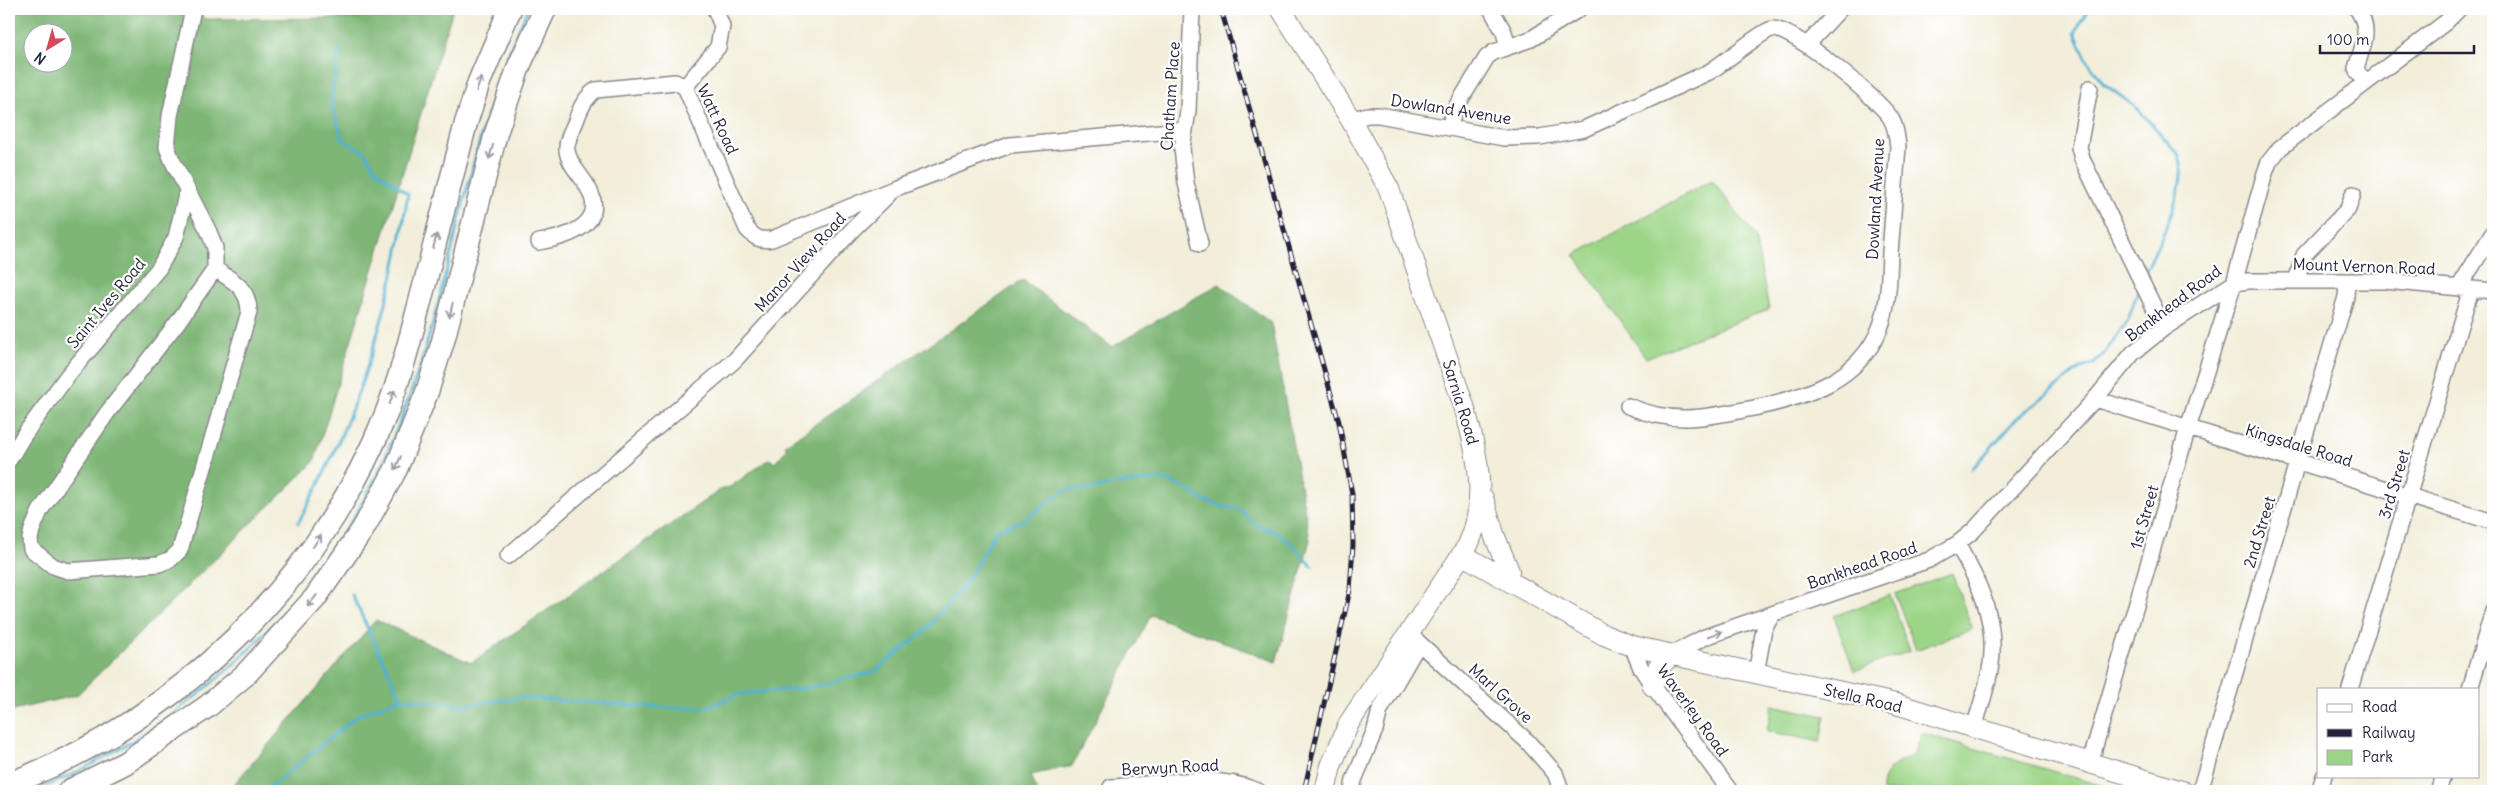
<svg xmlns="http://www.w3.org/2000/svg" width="2502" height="800" font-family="Delius,sans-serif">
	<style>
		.green { fill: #9cd587; stroke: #5f7c61 }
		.forest { fill: #7db674; stroke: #506c58; fill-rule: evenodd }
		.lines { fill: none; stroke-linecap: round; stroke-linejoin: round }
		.stream { stroke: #54b2d2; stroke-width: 3 }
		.minor-casing { stroke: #8a888a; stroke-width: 18 }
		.major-casing { stroke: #8a888a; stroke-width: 22 }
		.highway-casing { stroke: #8a888a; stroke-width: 25 }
		.minor { stroke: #fff; stroke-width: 15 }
		.major { stroke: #fff; stroke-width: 20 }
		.highway { stroke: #fff; stroke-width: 22 }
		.rail-casing { stroke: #22223b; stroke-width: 5 }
		.rail { stroke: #fff; stroke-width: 3; stroke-dasharray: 9; stroke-linecap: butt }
		.oneway { stroke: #9c9ca7 }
		.labels { text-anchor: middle; stroke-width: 4.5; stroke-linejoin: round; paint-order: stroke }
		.street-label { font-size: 16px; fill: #22223b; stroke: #fff }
	</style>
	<rect width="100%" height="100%" fill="#fff"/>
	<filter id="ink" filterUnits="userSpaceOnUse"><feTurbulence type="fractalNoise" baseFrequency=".02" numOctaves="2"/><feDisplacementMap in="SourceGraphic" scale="10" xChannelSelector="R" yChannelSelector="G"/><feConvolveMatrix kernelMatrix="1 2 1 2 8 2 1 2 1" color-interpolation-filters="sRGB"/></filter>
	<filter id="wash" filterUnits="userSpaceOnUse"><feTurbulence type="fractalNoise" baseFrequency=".0096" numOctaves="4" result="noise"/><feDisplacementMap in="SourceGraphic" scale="20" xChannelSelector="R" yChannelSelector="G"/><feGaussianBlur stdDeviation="1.12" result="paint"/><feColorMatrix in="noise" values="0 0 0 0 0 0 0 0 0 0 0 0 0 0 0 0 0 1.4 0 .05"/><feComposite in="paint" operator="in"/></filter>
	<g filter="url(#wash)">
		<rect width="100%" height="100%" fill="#f2eeda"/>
		<!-- green -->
		<path class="green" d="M1712 180 1755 237 1769 309 1646 358 1574 255Z
			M1952 573 1972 629 1916 650 1895 594Z
			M1890 595 1910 651 1854 671 1834 616Z
			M1772 705 1825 716 1820 742 1767 731Z
			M1922 733 2121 791H1882C1881 770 1897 763 1914 755Z"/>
		<!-- forest -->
		<path class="forest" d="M9 9H196L205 19 360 18V9H453L314 462 77 695 9 711ZM32 32H62V62H32Z
			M1023 280 1112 347 1219 284 1271 323 1310 540 1276 662 1151 615 1072 766 1031 775 1037 791H228L376 620 471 663 720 490 730 487 769 459 775 463 787 449 785 445Z"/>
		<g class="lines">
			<!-- stream -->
			<path class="stream" d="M139 9 146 13
				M2088 9 2075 33 2087 60 2103 83 2138 109 2178 154C2192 180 2157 249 2144 274
				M1972 469 2016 419 2081 368 2094 364 2103 355 2128 320 2139 287
				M298 523C355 423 391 309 408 194L376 170 365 152 343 140 331 103 339 49
				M352 595 401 698
				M35 791C181 730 307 617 377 474 400 427 417 379 431 329 462 221 479 110 528 9
				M266 791 357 716 401 698 462 705 521 698 672 708H704L740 694 807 688 874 672 923 633 967 582 996 530 1023 521 1065 490 1094 489 1110 485 1162 479 1183 487 1203 500 1225 507 1238 508 1258 526 1275 531 1292 544 1312 566"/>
		</g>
	</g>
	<g filter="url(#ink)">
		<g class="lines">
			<!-- minor casing -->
			<g class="minor-casing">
				<path id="minor" d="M193 9 170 116 167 147 172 160 209 232 215 248V269L177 323 107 413 40 511 32 530 30 539 31 549 53 566 68 571 159 564 171 559 180 550 249 312C249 288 233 281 215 269
					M1192 9 1188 111 1182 148 1186 183 1200 244
					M1491 9 1504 32 1508 47
					M2357 9C2372 30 2363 45 2356 68L2358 73 2367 82
					M1808 44 1840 9
					M685 87 718 47 722 26 715 9
					M2090 88 2079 147 2082 159 2164 328
					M1351 120 1367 115H1379L1504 138 1540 137 1584 129 1709 72C1723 64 1762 31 1772 29 1793 27 1878 99 1890 117 1896 126 1897 137 1898 147 1895 182 1893 218 1890 253 1889 277 1889 305 1880 328 1859 381 1805 397 1754 408 1706 417 1676 426 1628 406
					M1449 127 1456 107 1487 57 1494 52 1531 39 1579 9
					M539 242C568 237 610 224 587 186 581 175 568 163 567 150 566 141 572 130 576 121 580 109 585 97 596 90L675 82 685 87 747 229C755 238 760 241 772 239L896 188 1010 145 1183 130
					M2296 281 2304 255 2348 209 2353 194
					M2459 287 2493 233
					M2095 399 2493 522
					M9 460 24 435 68 375 159 268 176 237 187 191
					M1957 544C1979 581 1997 620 1991 664 1988 686 1980 707 1974 728
					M508 556 735 360 853 229 889 194
					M1408 633 1527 741 1555 773 1560 787
					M1632 646 1641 668 1653 686 1730 791
					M1671 655 1705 637 1929 560 1957 544 1973 531 2095 399 2133 353 2164 328 2234 283 2265 173 2269 162 2280 148 2446 22 2459 9
					M1756 674 1764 629 1772 615
					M2350 689 2471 289
					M2470 689 2493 611
					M2090 763 2188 428 2234 283 2248 281H2385L2493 291
					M1111 787C1160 784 1211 772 1258 791
					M1352 791 1354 780 1375 730 1380 710 1419 643
					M2200 791 2346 297 2347 282
					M2319 791 2324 776
					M2438 791 2443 776"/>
			</g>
			<!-- major casing -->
			<g class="major-casing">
				<path id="major" d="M1281 9 1351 120 1389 189 1464 406C1477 452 1489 500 1468 545L1349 723 1331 766 1325 791
					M1483 498 1495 537 1509 571
					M1463 555 1604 635 1632 646 1896 704 2182 791
					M1653 686 1658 668 1671 655"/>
			</g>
			<!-- highway casing -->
			<g class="highway-casing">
				<path id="highway" d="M9 784C179 719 318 583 386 414 403 371 413 327 425 283 438 230 452 176 466 123L479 82 510 9
					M69 791 125 763 208 706 245 675 315 598 363 529 396 469 427 392 443 341 496 133 519 66 545 9"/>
			</g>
			<!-- minor -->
			<use href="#minor" class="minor"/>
			<!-- major -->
			<use href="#major" class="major"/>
			<!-- highway -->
			<use href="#highway" class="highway"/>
			<!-- rail casing -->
			<g class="rail-casing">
				<path id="rail" d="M1221 9 1339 422 1352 494 1353 545 1350 590 1304 791"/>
			</g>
			<!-- rail -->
			<use href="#rail" class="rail"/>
		</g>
		<!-- one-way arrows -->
		<defs><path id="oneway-shaft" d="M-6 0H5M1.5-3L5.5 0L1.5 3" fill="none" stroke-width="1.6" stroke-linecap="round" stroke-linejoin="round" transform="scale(1.25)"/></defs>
		<g class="oneway">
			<use href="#oneway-shaft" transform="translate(479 84) rotate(-71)"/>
			<use href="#oneway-shaft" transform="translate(491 152) rotate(106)"/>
			<use href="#oneway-shaft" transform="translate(435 241) rotate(-76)"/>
			<use href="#oneway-shaft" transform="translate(451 310) rotate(104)"/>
			<use href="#oneway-shaft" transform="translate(392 397) rotate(-70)"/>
			<use href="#oneway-shaft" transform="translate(398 463) rotate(114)"/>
			<use href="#oneway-shaft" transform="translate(317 541) rotate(-56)"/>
			<use href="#oneway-shaft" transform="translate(312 601) rotate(129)"/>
			<use href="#oneway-shaft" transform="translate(1715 634) rotate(-18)"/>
		</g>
	</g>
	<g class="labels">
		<!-- street labels -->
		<g class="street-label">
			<text transform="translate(1170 96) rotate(-86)" y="6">Chatham Place</text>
			<text transform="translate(1451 109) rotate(9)" y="6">Dowland Avenue</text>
			<text transform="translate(718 119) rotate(65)" y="6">Watt Road</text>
			<text transform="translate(1875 199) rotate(-87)" y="6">Dowland Avenue</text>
			<text transform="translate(800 262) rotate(-48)" y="6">Manor View Road</text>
			<text transform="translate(2364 266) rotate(2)" y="6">Mount Vernon Road</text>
			<text transform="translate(106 303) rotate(-50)" y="6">Saint Ives Road</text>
			<text transform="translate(2173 303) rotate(-37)" y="6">Bankhead Road</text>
			<text transform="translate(1461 402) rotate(73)" y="6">Sarnia Road</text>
			<text transform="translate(2299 445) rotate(17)" y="6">Kingsdale Road</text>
			<text transform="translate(2394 484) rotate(-73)" y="6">3rd Street</text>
			<text transform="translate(2144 517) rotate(-74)" y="6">1st Street</text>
			<text transform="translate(2259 532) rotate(-73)" y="6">2nd Street</text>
			<text transform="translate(1862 565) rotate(-19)" y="6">Bankhead Road</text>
			<text transform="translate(1501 693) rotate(42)" y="6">Marl Grove</text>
			<text transform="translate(1863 698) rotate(13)" y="6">Stella Road</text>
			<text transform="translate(1693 710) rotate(54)" y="6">Waverley Road</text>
			<text transform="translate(1170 767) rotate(-3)" y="6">Berwyn Road</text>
		</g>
	</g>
	<!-- margin -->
	<rect width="2502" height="800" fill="none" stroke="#fff" stroke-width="30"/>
	<!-- legend -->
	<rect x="2317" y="688" width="162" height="90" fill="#ffffff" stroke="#a7a7b1"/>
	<rect x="2327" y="704" width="25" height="8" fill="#ffffff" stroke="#a7a7b1"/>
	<text x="2362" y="712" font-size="15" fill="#22223b">Road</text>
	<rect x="2327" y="729" width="25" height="8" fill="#22223b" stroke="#a7a7b1"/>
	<text x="2362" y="738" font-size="15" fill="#22223b">Railway</text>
	<rect x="2327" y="750" width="25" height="15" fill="#9cd587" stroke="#a7a7b1"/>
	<text x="2362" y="762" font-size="15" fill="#22223b">Park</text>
	<!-- north arrow -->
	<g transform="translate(48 48) rotate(217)"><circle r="24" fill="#ffffff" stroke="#a7a7b1"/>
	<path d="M0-4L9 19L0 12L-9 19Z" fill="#d1495b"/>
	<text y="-8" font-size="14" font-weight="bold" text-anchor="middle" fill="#22223b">N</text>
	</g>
	<!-- scale -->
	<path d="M2320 45v8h154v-8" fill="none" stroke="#22223b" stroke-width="2.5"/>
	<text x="2327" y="45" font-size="15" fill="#22223b" stroke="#ffffff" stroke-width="4" paint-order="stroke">100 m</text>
</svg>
